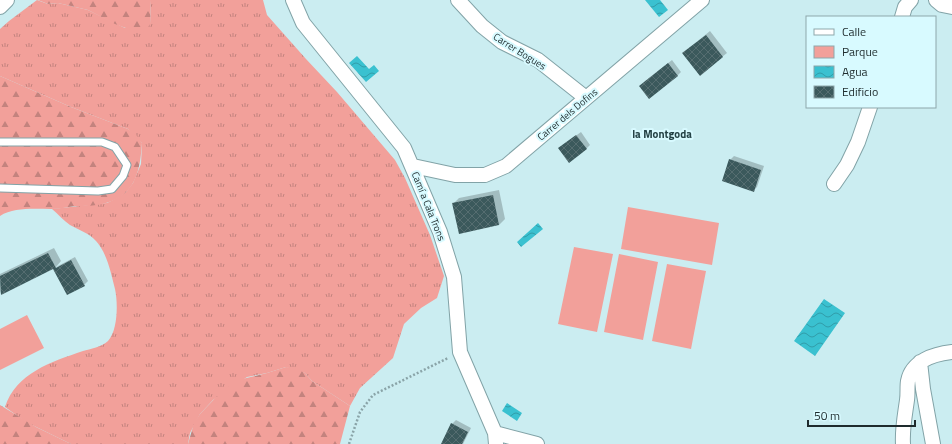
<svg xmlns="http://www.w3.org/2000/svg" width="952" height="444" font-family="'Titillium Web',sans-serif">
	<style>
		.grass { fill: url(#grass-tufts) }
		.forest { fill: url(#forest-firs) }
		.park { fill: #f2a09a }
		.water { fill: url(#water-waves) }
		.shadow { fill: #0003 }
		.building { fill: url(#building-cross-hatch) }
		.lines { fill: none; stroke-linecap: round; stroke-linejoin: round }
		.lane-casing { stroke: #82a3a7; stroke-width: 9 }
		.street-casing { stroke: #82a3a7; stroke-width: 16 }
		.path { stroke: #8aa4a8; stroke-width: 2.5; stroke-dasharray: 2 2; stroke-linecap: butt }
		.lane { stroke: #fff; stroke-width: 7 }
		.street { stroke: #fff; stroke-width: 14 }
		.labels { text-anchor: middle; stroke-width: 4; stroke-linejoin: round; paint-order: stroke }
		.street-label { font-size: 10px; fill: #1e2b2d; stroke: #d8faff }
		.neighbourhood-label { font-size: 11px; font-weight: bold; fill: #244246; stroke: #d8faff }
	</style>
	<defs>
		<pattern id="grass-tufts" width="24" height="20" patternUnits="userSpaceOnUse"><rect width="24" height="20" fill="#f2a09a"/><path d="M3 7l-1-3M5 7V3M7 7l1-3M15 17l-1-3M17 17v-4M19 17l1-3" fill="none" stroke="#c3837e"/></pattern>
		<pattern id="forest-firs" width="22" height="20" patternUnits="userSpaceOnUse"><rect width="22" height="20" fill="#f2a09a"/><path d="M5 1l3.5 6h-7zM16 11l3.5 6h-7z" fill="#c3837e"/></pattern>
		<pattern id="water-waves" width="16" height="10" patternUnits="userSpaceOnUse"><rect width="16" height="10" fill="#3ac1d0"/><path d="M0 5q4-4 8 0t8 0" fill="none" stroke="#309da9"/></pattern>
		<pattern id="building-cross-hatch" width="8" height="8" patternUnits="userSpaceOnUse"><rect width="8" height="8" fill="#3b595c"/><path d="M0 0l8 8M0 8l8-8" fill="none" stroke="#556d70"/></pattern>
	</defs>
	<rect width="100%" height="100%" fill="#cbedf1"/>
	<!-- grass -->
	<path class="grass" d="M37 0 48 4 58 3 88 10 125 28 150 24 151 0H263L267 15 306 59 337 92 395 160 405 178 430 235 444 276 437 298 421 308 404 324 393 358 360 388 350 406 312 381 305 373 286 367 267 373 247 377 213 400 200 414 190 433 188 444H71L26 422 5 407C16 373 51 362 83 351 90 349 102 347 108 341 118 330 118 303 115 289 111 273 107 253 96 241 89 233 79 230 70 225 64 221 58 214 52 209L107 203 117 198 126 192 133 183 141 164 142 143 128 129 71 107 0 76V29L9 21Z"/>
	<!-- forest -->
	<path class="forest" d="M38 0H151L150 24 144 33 134 31 115 24 88 10 58 3 48 4Z
		M0 76 71 107 128 129 136 135 142 143C140 170 136 195 106 203 96 206 85 206 75 206 67 207 59 209 51 209 34 209 14 207 0 216Z
		M286 367 296 368 305 373 312 381 350 406 340 444H188L194 423 200 414 221 392 238 380 267 373Z
		M0 405 36 427 71 444H0Z"/>
	<!-- park -->
	<path class="park" d="M628 207 719 223 712 265 621 249Z
		M574 247 613 254 597 332 558 324Z
		M619 254 658 262 643 340 604 332Z
		M667 264 706 271 691 349 652 341Z
		M27 315 44 348 0 370V329Z"/>
	<!-- water -->
	<path class="water" d="M645 0H660L668 10 659 17Z
		M357 56 369 69 374 65 379 71 366 82 349 63Z
		M538 223 543 229 521 247 517 242Z
		M824 299 845 313 815 356 794 341Z
		M507 403 522 413 517 421 502 411Z"/>
	<!-- shadow -->
	<path class="shadow" d="M710 31 727 53 700 74 683 53Z
		M672 60 681 72 677 76 644 82Z
		M581 132 590 145 586 149 563 145Z
		M734 156 764 166 757 187 753 191 730 160Z
		M499 190 505 219 499 225 453 204 459 198Z
		M54 248 61 261 56 267 1 294 0 291V274Z
		M75 257 88 281 84 285 54 270 58 266Z
		M456 420 471 428 463 444H444L452 424Z"/>
	<!-- building -->
	<path class="building" d="M706 35 723 57 700 76 682 53Z
		M668 63 678 76 649 99 639 86Z
		M576 135 587 149 569 163 558 148Z
		M729 159 761 170 754 192 722 181Z
		M493 195 499 225 459 234 452 203Z
		M48 253 56 268 71 260 85 286 67 295 53 269 1 295 0 276Z
		M451 423 468 432 462 444H441Z"/>
	<g class="lines">
		<!-- lane casing -->
		<g class="lane-casing">
			<path id="lane" d="M0 142H102L115 147 127 165 123 176 112 189 98 191 0 188"/>
		</g>
		<!-- street casing -->
		<g class="street-casing">
			<path id="street" d="M293 0 303 23 404 148 440 232 454 277 460 352 495 433 496 444
				M458 0 482 26 502 42 538 60 586 98
				M936 0 942 5 952 7
				M0 7 7 0
				M902 17 905 7 911 0
				M413 166 455 175H485L506 166 702 0
				M834 184 847 165 858 142 870 107
				M920 362 923 389 933 444
				M495 433 537 444
				M903 444C902 429 905 415 907 400 908 394 907 387 908 381 912 361 934 354 952 352"/>
		</g>
		<!-- path -->
		<path class="path" d="M349 444 360 412 373 395 448 358"/>
		<!-- lane -->
		<use href="#lane" class="lane"/>
		<!-- street -->
		<use href="#street" class="street"/>
	</g>
	<g class="labels">
		<!-- street labels -->
		<g class="street-label">
			<text transform="translate(520 51) rotate(32)" y="4">Carrer Bogues</text>
			<text transform="translate(567 114) rotate(-40)" y="4">Carrer dels Dofins</text>
			<text transform="translate(429 206) rotate(68)" y="4">Camí a Cala Trons</text>
		</g>
		<!-- neighbourhood labels -->
		<g class="neighbourhood-label">
			<text x="662" y="138">la Montgoda</text>
		</g>
	</g>
	<!-- legend -->
	<rect x="806" y="16" width="130" height="92" fill="#d8faff" stroke="#8ea7ab"/>
	<rect x="814" y="29" width="20" height="6" fill="#ffffff" stroke="#8ea7ab"/>
	<text x="842" y="36" font-size="12" fill="#1e2b2d">Calle</text>
	<rect x="814" y="46" width="20" height="12" fill="#f2a09a" stroke="#8ea7ab"/>
	<text x="842" y="56" font-size="12" fill="#1e2b2d">Parque</text>
	<rect x="814" y="66" width="20" height="12" fill="url(#water-waves)" stroke="#8ea7ab"/>
	<text x="842" y="76" font-size="12" fill="#1e2b2d">Agua</text>
	<rect x="814" y="86" width="20" height="12" fill="url(#building-cross-hatch)" stroke="#8ea7ab"/>
	<text x="842" y="96" font-size="12" fill="#1e2b2d">Edificio</text>
	<!-- scale -->
	<path d="M808 420v6h107v-6" fill="none" stroke="#1e2b2d" stroke-width="2"/>
	<text x="814" y="420" font-size="12" fill="#1e2b2d" stroke="#d8faff" stroke-width="3" paint-order="stroke">50 m</text>
</svg>
